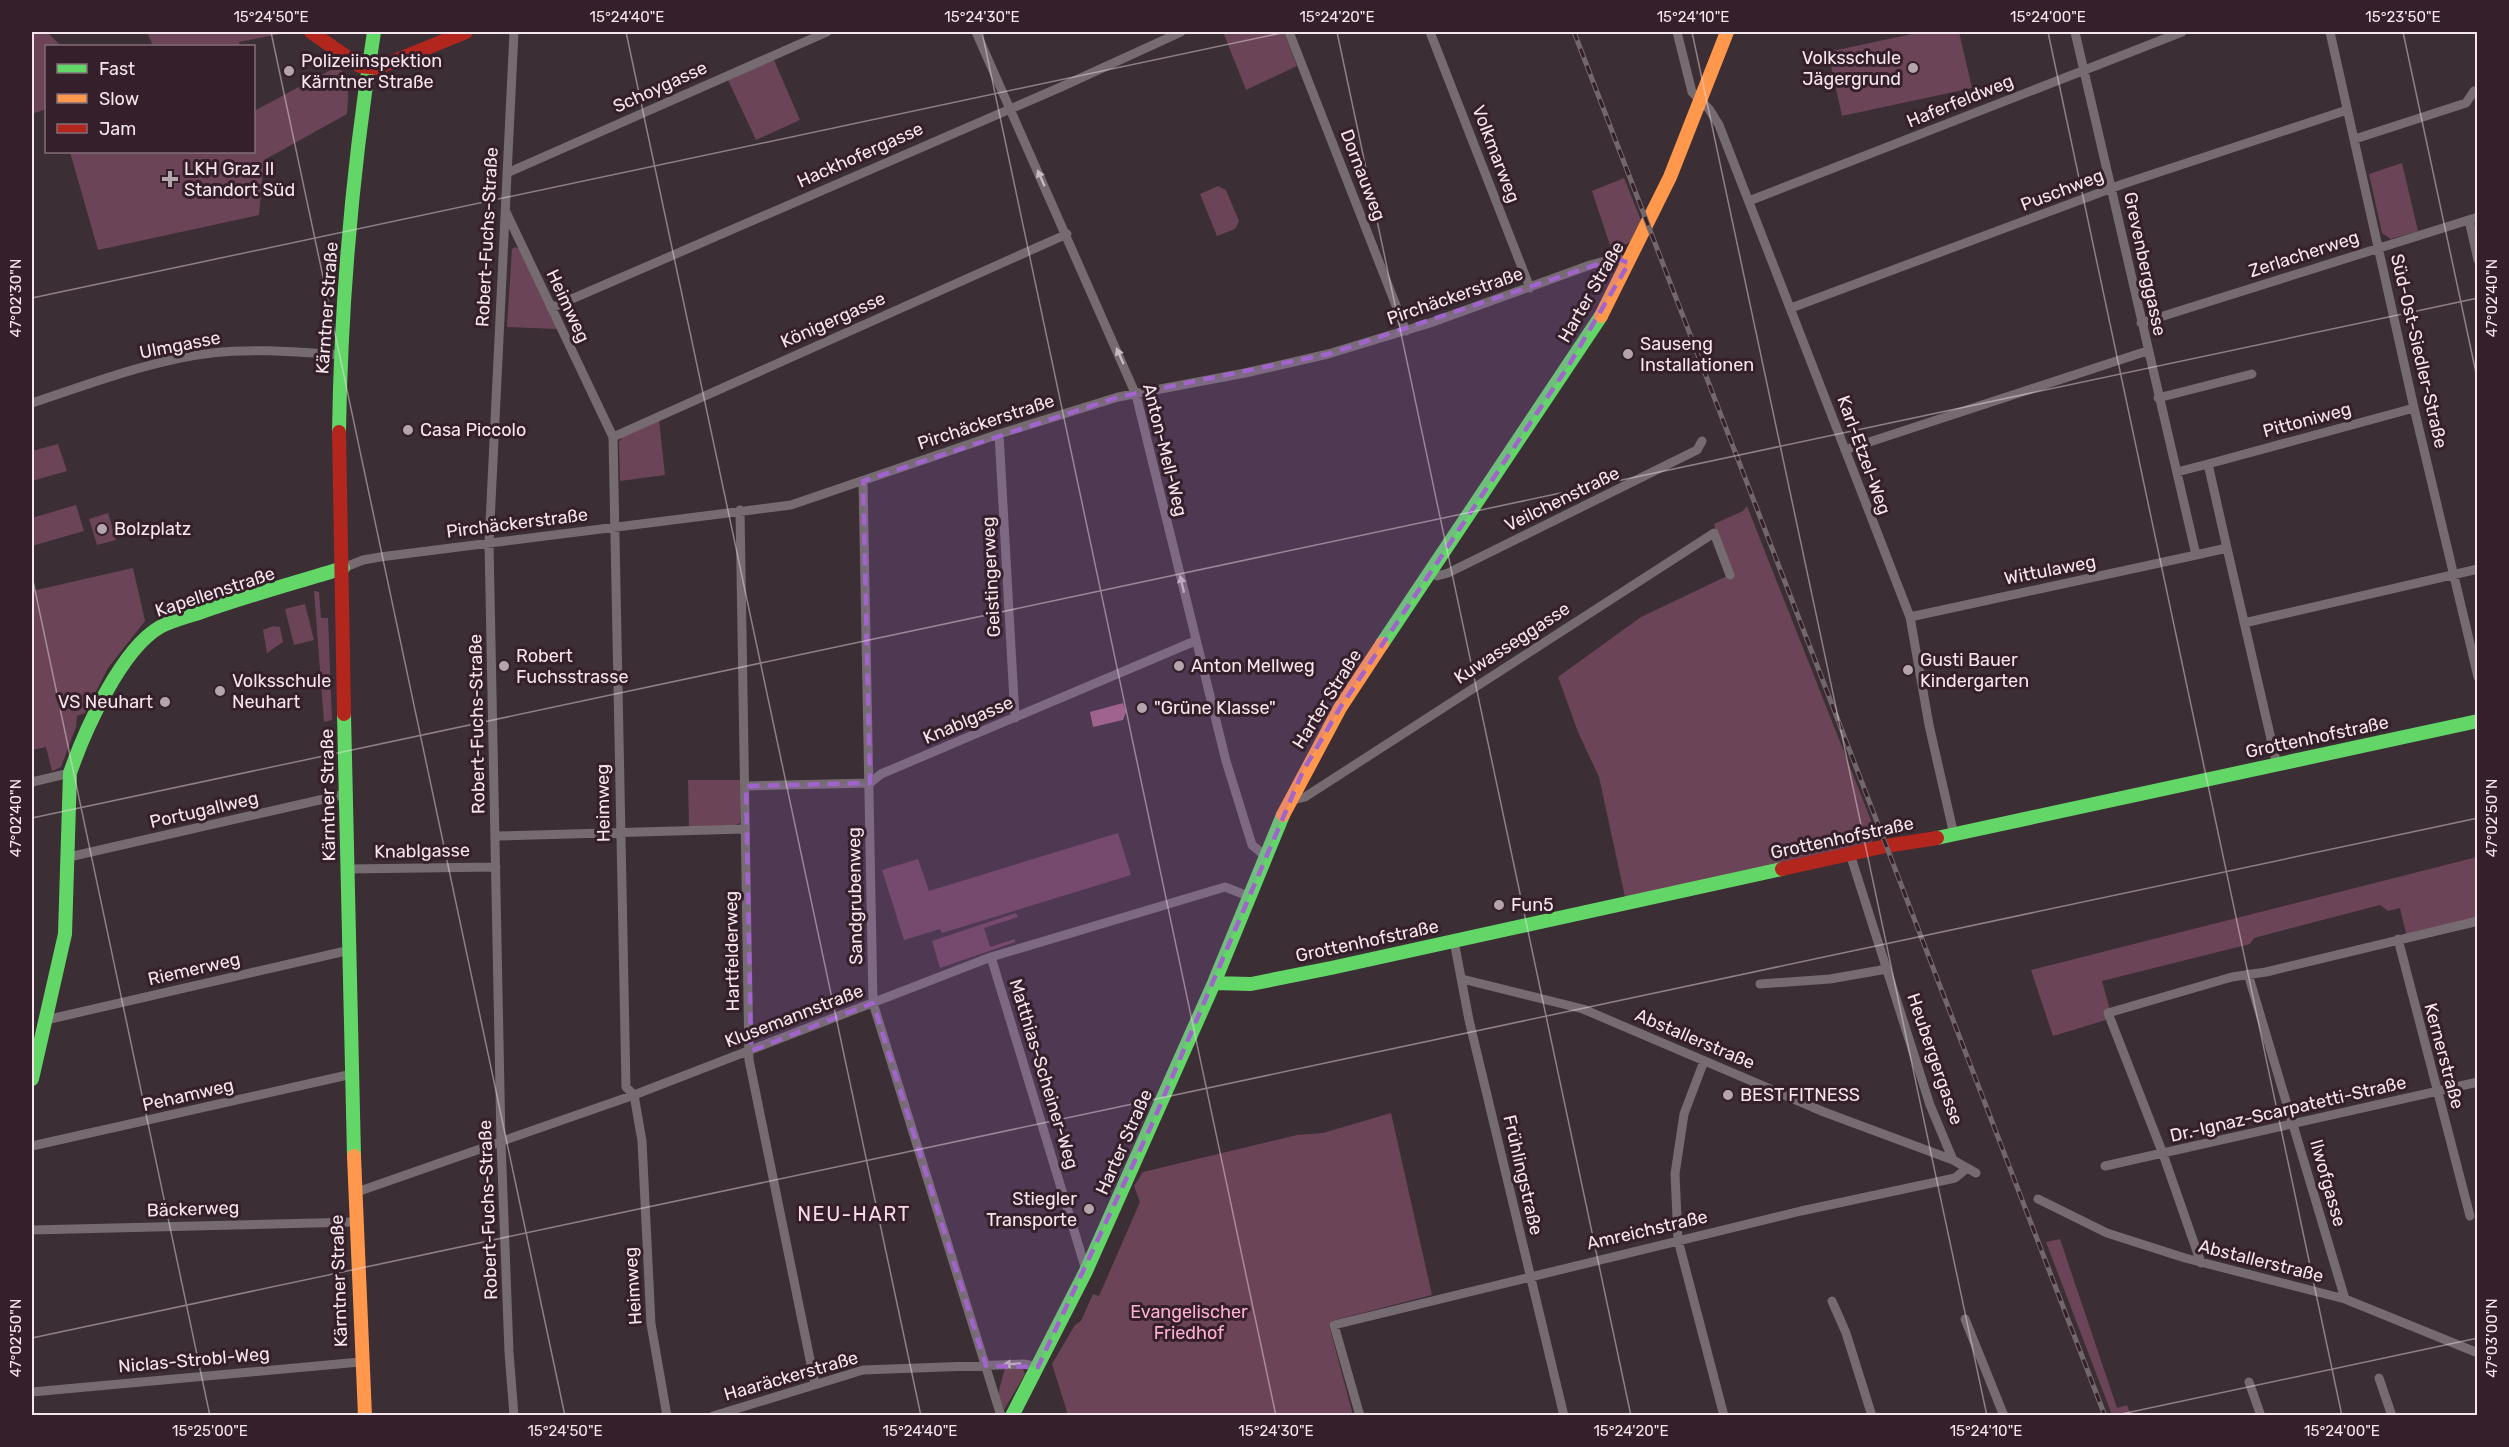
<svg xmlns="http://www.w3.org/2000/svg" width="2509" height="1447" font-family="Rubik,sans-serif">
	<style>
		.green { fill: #6c4457 }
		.water { fill: #a06381 }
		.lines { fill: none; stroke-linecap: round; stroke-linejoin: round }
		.street { stroke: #766b70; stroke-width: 9 }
		.fast { stroke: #63d668; stroke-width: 14 }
		.slow { stroke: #ff974d; stroke-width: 14 }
		.jam { stroke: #b3261e; stroke-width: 14 }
		.rail-casing { stroke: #72686c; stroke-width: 5 }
		.rail { stroke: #351f2a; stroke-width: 3; stroke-dasharray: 9; stroke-linecap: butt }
		.oneway { fill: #c9bac1 }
		.marked { fill: #a064cc; fill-opacity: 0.2; stroke: #a064cc; stroke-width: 4.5; stroke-dasharray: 12 8; stroke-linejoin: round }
		.ticks { fill: none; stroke: #f5e5ec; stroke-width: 1.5; stroke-opacity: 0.45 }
		.poi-dot { fill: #b4a5ac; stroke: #351f2a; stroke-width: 2 }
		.labels { text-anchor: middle; stroke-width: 6; stroke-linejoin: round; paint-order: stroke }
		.poi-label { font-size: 18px; fill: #f5e5ec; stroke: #351f2a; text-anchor: start }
		.street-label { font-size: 18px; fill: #f5e5ec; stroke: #351f2a }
		.park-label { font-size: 18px; fill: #fdb1d5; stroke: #351f2a }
		.neighbourhood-label { font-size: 20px; letter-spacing: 1.5px; fill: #f9dae8; stroke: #351f2a }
		.neatline { fill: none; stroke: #f5e5ec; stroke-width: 2 }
		.ticks-label { font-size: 15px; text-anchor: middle; fill: #f5e5ec }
	</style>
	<rect width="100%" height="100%" fill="#3b2e34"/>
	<!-- green -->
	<path class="green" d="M32 32H47L61 46H46V109L32 114Z
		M147 32H291L239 42 240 46H153Z
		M1223 32H1284L1297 66 1246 90Z
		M1921 32H1959L1972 88 1842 116 1828 52Z
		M774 60 800 120 756 140 728 80Z
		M338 66C351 81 348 96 347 114L264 160 259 215 98 250 70 152H254V111Z
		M2402 163 2418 231 2391 239 2382 233 2369 174Z
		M1624 178 1641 220 1630 242 1612 251 1592 191Z
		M1218 186 1226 190 1239 221 1235 229 1217 236 1200 194Z
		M515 247 520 249 557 329 507 327 512 249Z
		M659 420 665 475 620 481 619 442 623 436Z
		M58 444 67 471 32 481V451Z
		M76 505 84 531 32 546V518Z
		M1747 506 1876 833 1871 843 1625 897 1599 777 1578 732 1558 677 1641 617 1729 575 1714 524 1743 511Z
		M108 513 116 540 97 545 89 519Z
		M133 568 145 621 108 668 85 713 77 716 76 727 61 767 52 771 46 747 32 750V591Z
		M314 591 319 592 321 618H328L332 720 324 722Z
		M305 604 314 640 294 645 285 609Z
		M273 626 280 627 283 642 267 653 263 630Z
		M688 780H741L740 823 735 825 689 827Z
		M1118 833 1131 875 942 933 940 929 904 940 882 870 918 859 929 891Z
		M2477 857V926L2408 942 2400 908 2388 911 2380 905 2254 938 2250 944 2102 981 2110 1010 2106 1020 2053 1036 2031 970Z
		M1016 913 1018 917 984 928 990 947 1015 939V942L940 968 932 941Z
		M1391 1113 1432 1295 1331 1321 1329 1325 1353 1415H1068L1052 1364 1075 1325 1081 1321 1093 1294 1099 1296 1140 1202 1134 1186 1143 1172 1297 1135 1323 1133Z
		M2060 1239 2117 1408 2127 1405 2131 1415H2112L2046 1242Z
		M1022 1367 1025 1374 1004 1410 998 1394 1005 1368Z"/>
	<!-- water -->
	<path class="water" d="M1123 703 1126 712 1123 720 1093 727 1090 712Z"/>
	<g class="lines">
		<!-- street -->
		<path class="street" d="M514 32 489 543 501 1141 509 1352 514 1416
			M976 32 1136 395 1226 761 1252 845 1264 855
			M1289 32 1406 331
			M1430 32 1530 288
			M1677 32 1692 92 1709 109 1719 125 1910 617 1929 725 1954 835
			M2075 32 2196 555 2227 548 2208 464 2177 472
			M2330 32 2414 408 2478 677
			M2355 139 2466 103 2474 91
			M507 173 827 32
			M1749 201 2182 32
			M506 212 613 437 626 1087 634 1095 642 1141 651 1324 667 1416
			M2469 220 2478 260
			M551 308 1061 87 1181 32
			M1791 308 2123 184 2347 110
			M2141 323 2478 217
			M2158 398 2252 374
			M32 403C90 384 151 360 212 353 255 348 297 352 340 355
			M999 434 1015 718
			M613 437 1067 234
			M1845 450 2147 351
			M2208 464 2414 408
			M863 481 873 1003 1001 1416
			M740 510 749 1060 815 1384
			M2227 548 2277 765
			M343 568 363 560 380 557 791 505 999 434 1118 397 1245 373 1328 354 1430 323 1590 265 1616 258 1629 263
			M1431 573 1437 576 1448 573 1697 450 1702 441
			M1910 617 2196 555
			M2244 623 2478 569
			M32 782 70 773
			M746 786 870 783 881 774 1195 641
			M1289 801 1305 797 1714 533 1730 575
			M497 836 745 829
			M1850 854 1930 1105 1953 1160
			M69 857 346 794
			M348 869 496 867
			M2398 939 2470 1216
			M1454 941 1469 1020 1564 1416
			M991 957 1086 1270
			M2248 974 2345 1299
			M1462 979 1583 1009 1824 1112 1953 1160 1976 1173
			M1760 984 1830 979 1887 969
			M46 1020 350 950
			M1704 1061 1684 1114 1675 1174 1678 1240 1724 1416
			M32 1146 352 1074
			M2105 1166 2478 1082
			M354 1193 634 1095 991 957 1225 887 1248 896
			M2038 1199 2107 1233 2185 1258 2345 1299 2478 1353
			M32 1230 355 1222
			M2201 1263 2163 1154 2108 1013 2232 977 2266 972 2478 921
			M1832 1301 1846 1333 1872 1416
			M1965 1319 2004 1416
			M2379 1378 2392 1416
			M2249 1382 2261 1416
			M32 1392 360 1362
			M713 1416 863 1370 1024 1364 1038 1367
			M1360 1416 1334 1325 1801 1211 1955 1178 1966 1169"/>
		<!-- fast -->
		<path class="fast" d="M339 432C341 298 353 164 374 32
			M1382 644 1601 316
			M344 714 354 1156
			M1937 838 2478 721
			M1214 983 1251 984 1331 968 1782 869
			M32 1079 65 934 70 773C84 732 121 649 160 627 171 621 186 617 199 613 246 596 295 583 343 568
			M1012 1416 1086 1271 1214 983 1283 815"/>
		<!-- slow -->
		<path class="slow" d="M1601 316 1670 177 1727 32
			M1283 815 1340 708 1382 644
			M354 1156 365 1416"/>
		<!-- jam -->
		<path class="jam" d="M311 32 360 66 377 68 466 32
			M339 432 344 714
			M1782 869 1886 846 1937 838"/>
		<!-- rail casing -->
		<g class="rail-casing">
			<path id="rail" d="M1574 32 2105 1416"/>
		</g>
		<!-- rail -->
		<use href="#rail" class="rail"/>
	</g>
	<!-- one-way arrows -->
	<defs><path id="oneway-solid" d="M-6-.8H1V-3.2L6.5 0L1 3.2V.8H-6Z" transform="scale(1.5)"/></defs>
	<g class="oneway">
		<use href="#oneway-solid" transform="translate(1041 178) rotate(-114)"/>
		<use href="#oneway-solid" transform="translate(1120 356) rotate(-114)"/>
		<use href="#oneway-solid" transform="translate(1182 584) rotate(-103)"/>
		<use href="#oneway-solid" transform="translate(1012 1364) rotate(177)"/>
	</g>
	<!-- marked area -->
	<path class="marked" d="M1616 258 1629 263 1569 365 1340 708 1303 771 1153 1122 1038 1367 986 1366 873 1003 751 1051 746 786 870 783 863 481 1118 397 1328 354Z"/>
	<!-- ticks -->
	<path class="ticks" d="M271 32 565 1416M626 32 921 1416M982 32 1276 1416M1337 32 1631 1416M1692 32 1987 1416M2048 32 2342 1416M2403 32 2478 382M32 298 1286 32M32 576 210 1416M32 818 2478 298M32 1338 2478 818M2112 1416 2478 1338"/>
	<!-- markers -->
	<g class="poi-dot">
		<circle cx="1913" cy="68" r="6"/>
		<circle cx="289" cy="71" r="6"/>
		<path d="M167 170h6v6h6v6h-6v6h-6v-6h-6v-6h6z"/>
		<circle cx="1628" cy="354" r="6"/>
		<circle cx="408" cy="430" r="6"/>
		<circle cx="102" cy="529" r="6"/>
		<circle cx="504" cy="666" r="6"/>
		<circle cx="1179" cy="666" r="6"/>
		<circle cx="1908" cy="670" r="6"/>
		<circle cx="220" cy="691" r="6"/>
		<circle cx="165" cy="702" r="6"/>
		<circle cx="1142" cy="708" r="6"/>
		<circle cx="1499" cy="905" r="6"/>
		<circle cx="1728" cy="1095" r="6"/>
		<circle cx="1089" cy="1209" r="6"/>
	</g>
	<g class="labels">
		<!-- poi labels -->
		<g class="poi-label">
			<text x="1901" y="64" text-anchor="end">Volksschule<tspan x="1901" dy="21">Jägergrund</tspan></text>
			<text x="301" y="67">Polizeiinspektion<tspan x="301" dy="21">Kärntner Straße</tspan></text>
			<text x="184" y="175">LKH Graz II<tspan x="184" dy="21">Standort Süd</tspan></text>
			<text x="1640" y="350">Sauseng<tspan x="1640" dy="21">Installationen</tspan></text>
			<text x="420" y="436">Casa Piccolo</text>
			<text x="114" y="535">Bolzplatz</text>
			<text x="516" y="662">Robert<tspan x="516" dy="21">Fuchsstrasse</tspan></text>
			<text x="1920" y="666">Gusti Bauer<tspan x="1920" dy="21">Kindergarten</tspan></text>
			<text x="1191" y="672">Anton Mellweg</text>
			<text x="232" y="687">Volksschule<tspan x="232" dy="21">Neuhart</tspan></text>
			<text x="153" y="708" text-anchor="end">VS Neuhart</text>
			<text x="1154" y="714">"Grüne Klasse"</text>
			<text x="1511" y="911">Fun5</text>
			<text x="1740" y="1101">BEST FITNESS</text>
			<text x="1077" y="1205" text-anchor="end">Stiegler<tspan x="1077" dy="21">Transporte</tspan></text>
		</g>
		<!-- street labels -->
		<g class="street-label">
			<text transform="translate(660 87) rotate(-24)" y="6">Schoygasse</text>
			<text transform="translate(1960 101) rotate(-22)" y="6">Haferfeldweg</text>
			<text transform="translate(1496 154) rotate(69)" y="6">Volkmarweg</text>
			<text transform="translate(860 155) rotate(-24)" y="6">Hackhofergasse</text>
			<text transform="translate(1363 175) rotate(69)" y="6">Dornauweg</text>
			<text transform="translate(2062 190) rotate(-21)" y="6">Puschweg</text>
			<text transform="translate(487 237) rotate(-87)" y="6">Robert-Fuchs-Straße</text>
			<text transform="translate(2304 254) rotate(-18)" y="6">Zerlacherweg</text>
			<text transform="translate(2145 264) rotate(78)" y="6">Grevenberggasse</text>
			<text transform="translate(1591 292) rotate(-60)" y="6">Harter Straße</text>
			<text transform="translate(1455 296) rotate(-19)" y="6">Pirchäckerstraße</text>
			<text transform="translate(568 306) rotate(65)" y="6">Heimweg</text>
			<text transform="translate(327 308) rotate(-86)" y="6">Kärntner Straße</text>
			<text transform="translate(833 320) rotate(-24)" y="6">Königergasse</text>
			<text transform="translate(180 345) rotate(-11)" y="6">Ulmgasse</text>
			<text transform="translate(2419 351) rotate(77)" y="6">Süd-Ost-Siedler-Straße</text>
			<text transform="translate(2307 420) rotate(-15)" y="6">Pittoniweg</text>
			<text transform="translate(986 422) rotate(-18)" y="6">Pirchäckerstraße</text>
			<text transform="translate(1165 450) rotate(76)" y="6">Anton-Mell-Weg</text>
			<text transform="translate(1864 455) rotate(70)" y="6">Karl-Etzel-Weg</text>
			<text transform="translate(1562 499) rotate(-26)" y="6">Veilchenstraße</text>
			<text transform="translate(517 523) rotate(-7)" y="6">Pirchäckerstraße</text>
			<text transform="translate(2050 570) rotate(-11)" y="6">Wittulaweg</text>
			<text transform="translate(991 577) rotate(-93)" y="6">Geistingerweg</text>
			<text transform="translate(215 592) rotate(-18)" y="6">Kapellenstraße</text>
			<text transform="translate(1512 643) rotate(-33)" y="6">Kuwasseggasse</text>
			<text transform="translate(1327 699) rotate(-58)" y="6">Harter Straße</text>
			<text transform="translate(968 720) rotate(-23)" y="6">Knablgasse</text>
			<text transform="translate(477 724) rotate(-91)" y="6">Robert-Fuchs-Straße</text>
			<text transform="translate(2317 737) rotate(-12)" y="6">Grottenhofstraße</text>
			<text transform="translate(328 795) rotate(-91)" y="6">Kärntner Straße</text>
			<text transform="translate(603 803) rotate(-91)" y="6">Heimweg</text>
			<text transform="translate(204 810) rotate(-13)" y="6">Portugallweg</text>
			<text transform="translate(1842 838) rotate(-12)" y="6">Grottenhofstraße</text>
			<text transform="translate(422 851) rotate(-1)" y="6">Knablgasse</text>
			<text transform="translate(855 896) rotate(-91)" y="6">Sandgrubenweg</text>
			<text transform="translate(1367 941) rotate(-12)" y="6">Grottenhofstraße</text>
			<text transform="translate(732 951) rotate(-91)" y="6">Hartfelderweg</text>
			<text transform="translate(194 969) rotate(-13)" y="6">Riemerweg</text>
			<text transform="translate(794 1016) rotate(-21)" y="6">Klusemannstraße</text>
			<text transform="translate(1695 1039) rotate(23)" y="6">Abstallerstraße</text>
			<text transform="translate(2444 1056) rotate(75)" y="6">Kernerstraße</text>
			<text transform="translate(1935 1059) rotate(71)" y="6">Heubergergasse</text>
			<text transform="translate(1044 1074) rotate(73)" y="6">Matthias-Scheiner-Weg</text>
			<text transform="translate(188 1095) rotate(-13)" y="6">Pehamweg</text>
			<text transform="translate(2288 1109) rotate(-13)" y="6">Dr.-Ignaz-Scarpatetti-Straße</text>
			<text transform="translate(1124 1142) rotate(-66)" y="6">Harter Straße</text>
			<text transform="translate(1523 1175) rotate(77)" y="6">Frühlingstraße</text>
			<text transform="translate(2328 1183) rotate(74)" y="6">Ilwofgasse</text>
			<text transform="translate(193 1209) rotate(-2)" y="6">Bäckerweg</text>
			<text transform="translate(488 1210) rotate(-92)" y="6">Robert-Fuchs-Straße</text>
			<text transform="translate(1647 1230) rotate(-13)" y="6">Amreichstraße</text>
			<text transform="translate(2261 1261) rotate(14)" y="6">Abstallerstraße</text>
			<text transform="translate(339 1281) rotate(-92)" y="6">Kärntner Straße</text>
			<text transform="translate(633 1286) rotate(-94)" y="6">Heimweg</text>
			<text transform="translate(194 1360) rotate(-5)" y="6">Niclas-Strobl-Weg</text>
			<text transform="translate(791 1376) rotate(-16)" y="6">Haaräckerstraße</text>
		</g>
		<!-- park labels -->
		<g class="park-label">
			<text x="1189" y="1318">Evangelischer<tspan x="1189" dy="21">Friedhof</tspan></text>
		</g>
		<!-- neighbourhood labels -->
		<g class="neighbourhood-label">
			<text x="854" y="1221">NEU-HART</text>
		</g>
	</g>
	<!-- border -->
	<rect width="2509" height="1447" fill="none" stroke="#351f2a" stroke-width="66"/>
	<!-- legend -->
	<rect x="45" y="45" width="210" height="108" fill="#351f2a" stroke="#826e78" stroke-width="1.5"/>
	<rect x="57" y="64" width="30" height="9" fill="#63d668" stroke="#826e78" stroke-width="1.5"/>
	<text x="99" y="75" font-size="18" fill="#f5e5ec">Fast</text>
	<rect x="57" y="94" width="30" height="9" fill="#ff974d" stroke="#826e78" stroke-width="1.5"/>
	<text x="99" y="105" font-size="18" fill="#f5e5ec">Slow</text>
	<rect x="57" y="124" width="30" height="9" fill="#b3261e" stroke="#826e78" stroke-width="1.5"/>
	<text x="99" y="135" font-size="18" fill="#f5e5ec">Jam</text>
	<rect x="33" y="33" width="2443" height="1381" class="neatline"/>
	<g class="ticks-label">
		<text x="271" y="22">15°24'50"E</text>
		<text x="627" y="22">15°24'40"E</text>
		<text x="982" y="22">15°24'30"E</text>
		<text x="1337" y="22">15°24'20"E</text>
		<text x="1693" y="22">15°24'10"E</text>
		<text x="2048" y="22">15°24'00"E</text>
		<text x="2403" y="22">15°23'50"E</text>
		<text transform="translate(16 298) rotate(-90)" y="5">47°02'30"N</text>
		<text transform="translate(2492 298) rotate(-90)" y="5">47°02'40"N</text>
		<text transform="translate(16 818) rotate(-90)" y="5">47°02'40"N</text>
		<text transform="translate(2492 818) rotate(-90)" y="5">47°02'50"N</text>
		<text transform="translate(16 1338) rotate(-90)" y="5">47°02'50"N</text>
		<text transform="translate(2492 1338) rotate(-90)" y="5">47°03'00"N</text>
		<text x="210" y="1436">15°25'00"E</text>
		<text x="565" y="1436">15°24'50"E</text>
		<text x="920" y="1436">15°24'40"E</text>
		<text x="1276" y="1436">15°24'30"E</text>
		<text x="1631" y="1436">15°24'20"E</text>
		<text x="1986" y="1436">15°24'10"E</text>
		<text x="2342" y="1436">15°24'00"E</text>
	</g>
</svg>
